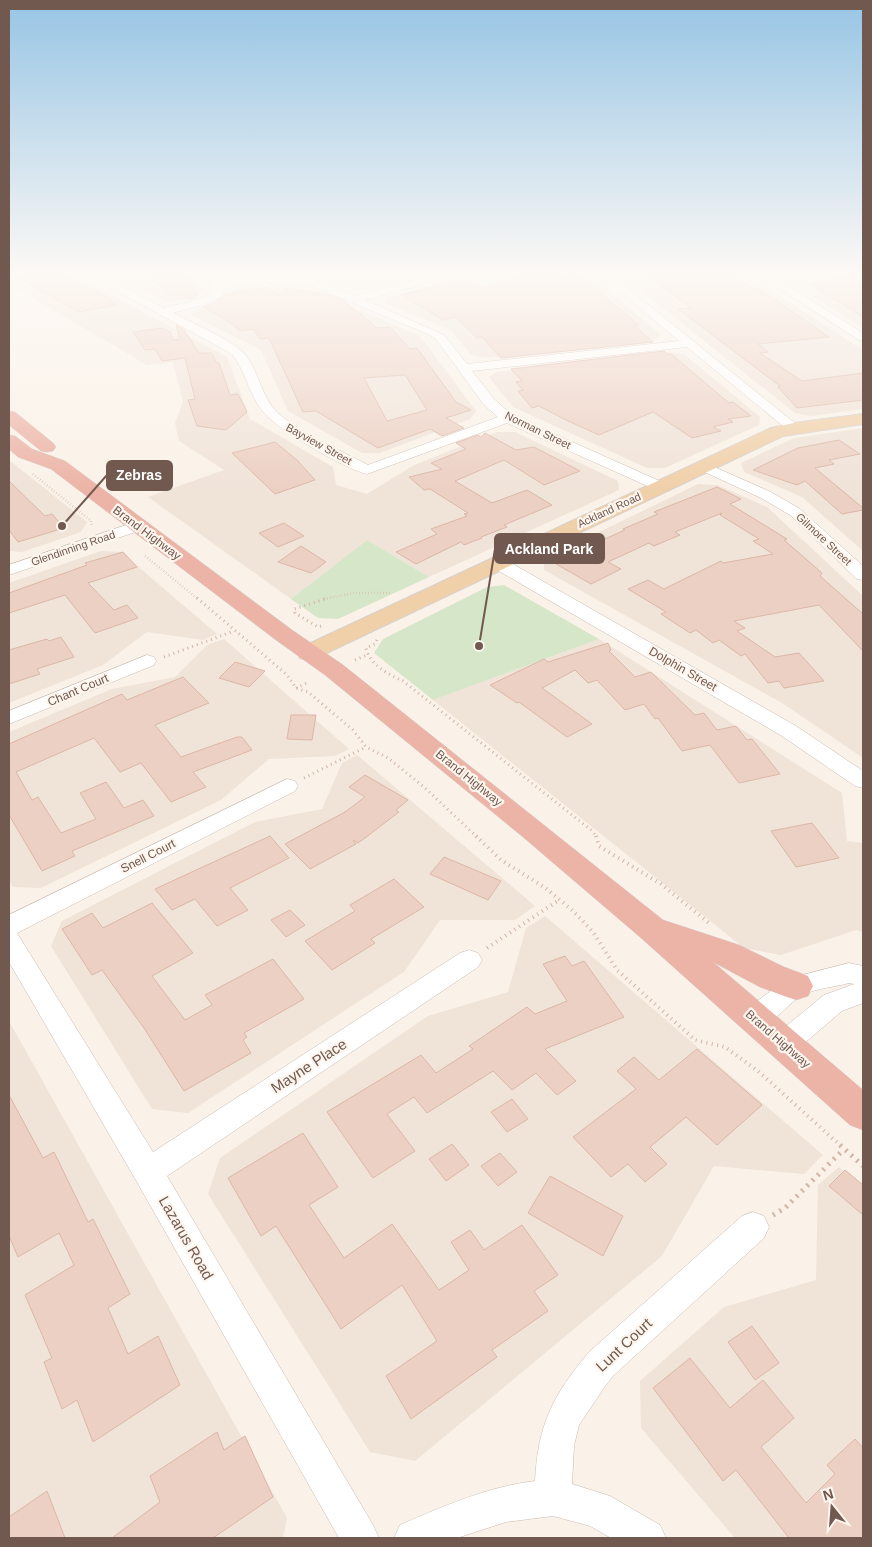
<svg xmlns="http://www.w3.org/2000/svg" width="872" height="1547" font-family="Arial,sans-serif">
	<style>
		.residential { fill: #f0e3d8 }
		.green { fill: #d6e6c8 }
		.building { fill: #ecd0c3; stroke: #dcb7a6; fill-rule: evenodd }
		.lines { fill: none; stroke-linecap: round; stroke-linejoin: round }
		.minor-casing { stroke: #cbbab0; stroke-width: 1 }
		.major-casing { stroke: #d7d1ce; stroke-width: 2 }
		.highway-casing { stroke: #d7d1ce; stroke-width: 1 }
		.path-far3 { stroke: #d1b4a7; stroke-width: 2.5; stroke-dasharray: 0.5 2.5; stroke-linecap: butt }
		.path-far2 { stroke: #d1b4a7; stroke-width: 3; stroke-dasharray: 1 4; stroke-linecap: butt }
		.path-far1 { stroke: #d1b4a7; stroke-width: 4; stroke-dasharray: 1 4.5; stroke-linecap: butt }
		.path { stroke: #d1b4a7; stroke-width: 5; stroke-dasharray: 2 5.5; stroke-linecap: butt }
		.minor { fill: #fff; fill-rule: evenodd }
		.major { fill: #f0d0a9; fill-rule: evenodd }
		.highway { fill: #ecb4a7; fill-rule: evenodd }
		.labels { text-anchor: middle; stroke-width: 4.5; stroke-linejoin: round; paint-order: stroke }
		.far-street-label { font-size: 11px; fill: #71594f; stroke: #fdf6ee }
		.street-label { font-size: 12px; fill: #71594f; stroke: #fdf6ee }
		.near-street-label { font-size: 15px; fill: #71594f; stroke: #fdf6ee }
		.leader { fill: none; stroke: #71594f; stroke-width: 2 }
		.callout-dot { fill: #71594f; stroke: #fdf6ee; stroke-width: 2 }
		.callout { fill: #71594f; stroke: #71594f; stroke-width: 2 }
		.callout-label { font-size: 14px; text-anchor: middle; font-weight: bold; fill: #fff }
	</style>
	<rect width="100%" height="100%" fill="#faf2e8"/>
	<!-- residential -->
	<path class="residential" d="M9 274H71L227 357 250 419 333 467 336 485 367 494 414 465 497 432H515L618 481 619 490 429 577 367 540 291 599 148 497 224 470 179 441 175 423 183 402 173 362 147 365 9 284Z
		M111 274H196L203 292 196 297 178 301H165Z
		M285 274H423L367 290H354L326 278Z
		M568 274 590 275 661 335 656 339 485 358 471 355 451 330 385 303 387 298 428 286 471 303Z
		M620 274H746L863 350V409L811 416 795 413Z
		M778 274H863V328Z
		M274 283 306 287 420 336 476 411 470 419 380 453H362L288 411 261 350 192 315 195 310 238 298 235 290 243 286Z
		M671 352 685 355 760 417 759 425 665 468H647L513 407 489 377 496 372Z
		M863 428V551L802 497 744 472 741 463 794 438Z
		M9 460 87 522 81 532 22 552 9 551Z
		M698 484 717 485 767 507 863 596V758L782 703 544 570V559Z
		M101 551 121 552 217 634 203 640 147 632 103 665 9 703V583Z
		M224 639 349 749 335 756 269 759 221 800 41 888 13 887 9 881V732L112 689 175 677 207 645Z
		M599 639 842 793 847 841 863 843V932L856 930 781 955 744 948 433 700Z
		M357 755 535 906 515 920H440L404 972 188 1113 152 1109 51 946 62 921 255 822 322 809 342 763Z
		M545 916 823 1155 804 1174 714 1166 662 1256 415 1461 370 1452 208 1194 220 1158 428 1016 508 992 526 928Z
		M9 1021 287 1518 283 1538H9Z
		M839 1167 863 1189V1538H735L641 1428 640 1381 724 1307 816 1280 818 1185Z"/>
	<!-- green -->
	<path class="green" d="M367 540 429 577 338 619 318 618 291 599Z
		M504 585 599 639 433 700 374 653 383 639 487 587Z"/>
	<!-- building -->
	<path class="building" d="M11 274H63L112 300 109 301 116 305 79 312Z
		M144 274H187L198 297 190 299 179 294 171 295Z
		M517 274H553L562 277 579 275 639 325H634L653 342 501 358 482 337 477 338 456 317 443 320 402 295 462 278 483 287 515 278Z
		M645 274H732L754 289 758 288 829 337 758 344 768 352 760 353 802 381 863 373V400L797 408 778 387 780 386 678 309 691 308Z
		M857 274H863V317L809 283Z
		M267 287 278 296 287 289 327 294 344 301 377 328 390 327 410 349 417 348 456 402 471 410 446 418 464 428 442 436 430 429 378 448 316 411 303 412 269 338 260 339 253 329 240 331 229 322 203 307 214 303 225 294ZM405 375 427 410 387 421 364 378Z
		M176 325 184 330 199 353H211L217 363H219L230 395 238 394 247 412 226 430 197 426 188 400 195 399 185 358 162 361 155 349 145 350 133 332 162 328 170 332 173 340 180 339Z
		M664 351 667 354H671L729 403 733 402 751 416 728 419 733 422 713 427 721 431 692 438 653 412 599 435 566 420 539 406 532 408 518 391 523 390 516 382 522 381 511 369Z
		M485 433 516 450 534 447 580 471 544 485 504 460 455 481 492 503 527 490 552 505 504 525 507 527 481 537 482 538 464 545 461 542 416 564 396 552 437 534 431 529 467 516 464 514 468 513 430 489 424 490 409 477 442 469 431 463 466 449 456 443 478 435 481 437Z
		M839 440 860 454 829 460 834 464 815 468 863 508V510L842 514 805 481 797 485 753 470 798 448Z
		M275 442 298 461 315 480 275 494 232 453Z
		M9 481 45 516 52 514 64 528 18 542 9 530Z
		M717 487 741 499 730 504 787 539 784 540 822 573 820 576 863 614V651L819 605 734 621 745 628 737 631 775 657 799 653 824 681 784 688 779 681 768 683 745 654 741 656 719 640 713 643 696 630 690 633 661 614 666 612 628 589 648 580 664 589 721 561 723 563 773 554 753 541 759 539 720 515 722 513 675 532 680 535 654 546 649 543 608 562 621 569 591 584 556 564 592 548 589 546 625 530 623 529 658 514 654 512Z
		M284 523 304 536 278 547 259 533Z
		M301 546 326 562 311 573 278 562Z
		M123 552 137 567 88 583 114 610 127 605 138 618 95 633 65 595 9 613V593L87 565 85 563Z
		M61 637 74 657 37 669 40 674 9 684V650L47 639 49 641Z
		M608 643 611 650 609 651 635 677 651 672 695 715 704 713 717 730 736 726 747 740 752 739 780 774 739 783 710 745 682 751 658 718 655 719 644 704 625 710 597 680 588 683 575 670 542 688 592 724 567 737 519 702 517 703 490 685 544 659 548 662Z
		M235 662 265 671 249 687 219 678Z
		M183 677 209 703 155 725 181 757 237 737H242L252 750 193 772 206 787 171 802 141 763 120 772 94 738 16 772 32 800 38 797 61 833 96 819 80 793 106 782 124 808 143 800 154 816 72 851 75 856 42 871 9 815V744L122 694 127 700Z
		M291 715H316L312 740 287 739Z
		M365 775 408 800 396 810 399 812 365 838 358 843 353 840 356 844 310 869 285 844 345 812 365 797 349 787Z
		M812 823 839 858 796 867 771 831Z
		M270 836 289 858 230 888 248 910 217 926 195 899 172 910 155 889Z
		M444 857 501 881 488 900 430 874Z
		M394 879 424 907 371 939 375 943 332 970 305 941 355 911 350 905Z
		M152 903 193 953 152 976 185 1020 212 1005 205 995 273 959 304 999 244 1033 247 1037 243 1040 251 1053 184 1091 144 1028 102 970 92 975 62 929 92 913 103 928Z
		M290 910 305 925 286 937 271 920Z
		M565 956 572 966 584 961 624 1017 545 1049 576 1081 557 1095 536 1073 512 1090 493 1071 427 1113 414 1097 387 1114 415 1151 373 1178 327 1112 421 1055 436 1073 473 1049 469 1046 527 1007 535 1014 567 1001 543 964Z
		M697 1049 762 1105 717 1145 686 1117 650 1147 667 1164 645 1182 628 1164 611 1177 573 1137 636 1089 617 1071 634 1057 659 1080Z
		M9 1095 43 1158 54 1152 88 1222 93 1219 130 1294 108 1308 128 1354 158 1336 180 1385 93 1442 77 1400 62 1409 44 1362 52 1358 25 1295 74 1265 59 1233 18 1257 9 1236Z
		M512 1099 528 1119 507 1132 491 1112Z
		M303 1133 338 1187 309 1205 344 1258 392 1224 439 1290 469 1270 451 1242 470 1230 484 1250 522 1225 558 1275 534 1291 548 1311 492 1350 497 1357 411 1419 386 1376 437 1341 402 1285 341 1329 276 1226 261 1236 228 1178Z
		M452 1144 469 1165 446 1181 429 1159Z
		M500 1153 517 1172 498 1186 481 1166Z
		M845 1170 863 1185V1215L829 1186Z
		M550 1176 623 1216 603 1256 528 1213Z
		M752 1326 779 1363 755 1380 728 1342Z
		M690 1358 730 1408 763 1380 794 1418 761 1447 806 1503 835 1474 827 1465 855 1439 863 1448V1538H789L736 1470 723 1481 653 1388Z
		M217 1432 224 1450 245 1436 273 1497 213 1538H112L160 1502 150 1476Z
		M47 1491 65 1538H9V1517Z"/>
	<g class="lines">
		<!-- minor casing -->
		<g class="minor-casing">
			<path id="minor" d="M86 274H98L164 308 199 299 212 293 207 274H217L220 280 268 276 314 280 355 296 409 282 428 274H441L417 286 365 300 444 335 467 364 679 341 599 274H610L801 428 799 431H789L687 347 472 371 494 399 512 415 664 483 666 486 664 489H654L507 423 367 474C345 469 272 427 260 408 248 391 245 370 232 354ZM268 282 312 286 428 334 436 339 484 405 498 417 368 465C338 449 304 436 279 414 262 399 260 375 247 357 236 341 192 323 173 313 188 308 212 306 223 294L222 287Z
				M457 274H471L483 279 499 274H515L514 276 482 285Z
				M757 274H769L863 333V341L859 340Z
				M703 462 771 492 800 509 863 566V580L857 579 790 515 761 498 698 469 696 466 698 463Z
				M138 521 144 523 146 526 144 529 9 575V565Z
				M498 558 504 559 796 726 863 771V788L855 786 782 736 492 567 490 563 492 559Z
				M147 655 154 657 156 661 154 665 9 724V711Z
				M287 779 295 781 298 786 295 791 17 933 153 1152 460 953 469 950 478 953 482 960 478 967 167 1176 373 1525 379 1538H339L137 1182 9 962V915Z
				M849 963 863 966V1003L842 1011 794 1052 784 1056 774 1052 770 1044 774 1036 824 995 854 984 849 983C835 987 816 988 803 995 784 1005 769 1034 745 1026L741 1018 745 1010 787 979Z
				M753 1212 764 1216 769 1227 764 1238 613 1376 606 1385 579 1425 574 1446 572 1484 610 1496 660 1525 666 1538H611L590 1526 553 1516 506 1522 457 1538H394L400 1525C444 1506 487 1487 535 1481 538 1424 553 1395 589 1352L742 1216Z"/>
		</g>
		<!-- major casing -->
		<g class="major-casing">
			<path id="major" d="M863 414V424L783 436 316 658 308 660 300 658 297 653 300 648 771 428 794 423Z"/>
		</g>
		<!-- highway casing -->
		<g class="highway-casing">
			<path id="highway" d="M9 411 15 412 53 443 56 447 53 451 47 452 41 451 9 425Z
				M9 435 15 436 32 449 65 461 292 630 343 665 663 920 739 945 784 967 808 976 813 986 808 996 796 1000 784 996 760 987 713 962 863 1090V1130L850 1125 640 937 523 837 325 675 276 640 51 469 18 457 9 449Z"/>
		</g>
		<!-- path-far3 -->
		<path class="path-far3" d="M33 474 91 521 92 527
			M145 556 198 599
			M324 599 354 593H392"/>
		<!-- path-far2 -->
		<path class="path-far2" d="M197 598 287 675 296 688 308 692 353 730 366 747 388 758 424 787 477 837
			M321 626 318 627 295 613 294 609 328 598
			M377 640 375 644 366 648C369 664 389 675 403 681L591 830 597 837
			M164 657 234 631
			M355 660 367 655
			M296 688 307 683
			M304 778 366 747"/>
		<!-- path-far1 -->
		<path class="path-far1" d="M476 836 501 860 544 887 573 911 593 932 617 970 695 1040 725 1047 758 1071 841 1146
			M596 836 599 846 661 884 710 924
			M487 948 559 900"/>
		<!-- path -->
		<path class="path" d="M840 1145 863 1166
			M773 1215 785 1208 844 1149"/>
		<!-- minor -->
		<use href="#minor" class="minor"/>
		<!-- major -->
		<use href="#major" class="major"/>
		<!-- highway -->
		<use href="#highway" class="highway"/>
	</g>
	<!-- sky -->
	<linearGradient id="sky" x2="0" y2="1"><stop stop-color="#97c5e5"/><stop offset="0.56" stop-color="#fdf9f5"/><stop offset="1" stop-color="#fdf9f5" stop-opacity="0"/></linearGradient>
	<rect width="872" height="490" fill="url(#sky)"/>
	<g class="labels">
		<!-- far-street labels -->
		<g class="far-street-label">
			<text transform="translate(538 430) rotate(26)" y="4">Norman Street</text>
			<text transform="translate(319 444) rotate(29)" y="4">Bayview Street</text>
			<text transform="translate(609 510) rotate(-25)" y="4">Ackland Road</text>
			<text transform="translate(824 539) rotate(43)" y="4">Gilmore Street</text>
			<text transform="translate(73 548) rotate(-19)" y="4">Glendinning Road</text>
		</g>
		<!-- street labels -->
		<g class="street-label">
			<text transform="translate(147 533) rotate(37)" y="4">Brand Highway</text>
			<text transform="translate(683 669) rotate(30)" y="4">Dolphin Street</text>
			<text transform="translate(78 690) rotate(-23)" y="4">Chant Court</text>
			<text transform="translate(469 778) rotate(39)" y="4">Brand Highway</text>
			<text transform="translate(148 856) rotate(-27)" y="4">Snell Court</text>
			<text transform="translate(778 1039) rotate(41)" y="4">Brand Highway</text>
		</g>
		<!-- near-street labels -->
		<g class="near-street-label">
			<text transform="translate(309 1066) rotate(-33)" y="5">Mayne Place</text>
			<text transform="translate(186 1238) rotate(60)" y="5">Lazarus Road</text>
			<text transform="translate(624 1345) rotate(-43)" y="5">Lunt Court</text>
		</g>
	</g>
	<!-- callouts -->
	<path class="leader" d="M62 526L107 475M479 646L495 549"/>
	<g class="callout-dot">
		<circle cx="62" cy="526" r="5"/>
		<circle cx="479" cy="646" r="5"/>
	</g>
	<g class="callout">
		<rect x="107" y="461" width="65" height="29" rx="5"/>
		<rect x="495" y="534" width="109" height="29" rx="5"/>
	</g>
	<g class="callout-label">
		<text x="139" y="480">Zebras</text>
		<text x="549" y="554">Ackland Park</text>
	</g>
	<!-- border -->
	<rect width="872" height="1547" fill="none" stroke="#71594f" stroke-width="20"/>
	<!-- north arrow -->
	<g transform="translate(832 1507) rotate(343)" stroke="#fdf6ee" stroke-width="4" paint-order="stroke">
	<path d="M0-4L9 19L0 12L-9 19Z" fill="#71594f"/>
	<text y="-8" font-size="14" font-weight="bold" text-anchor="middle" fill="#71594f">N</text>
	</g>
</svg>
